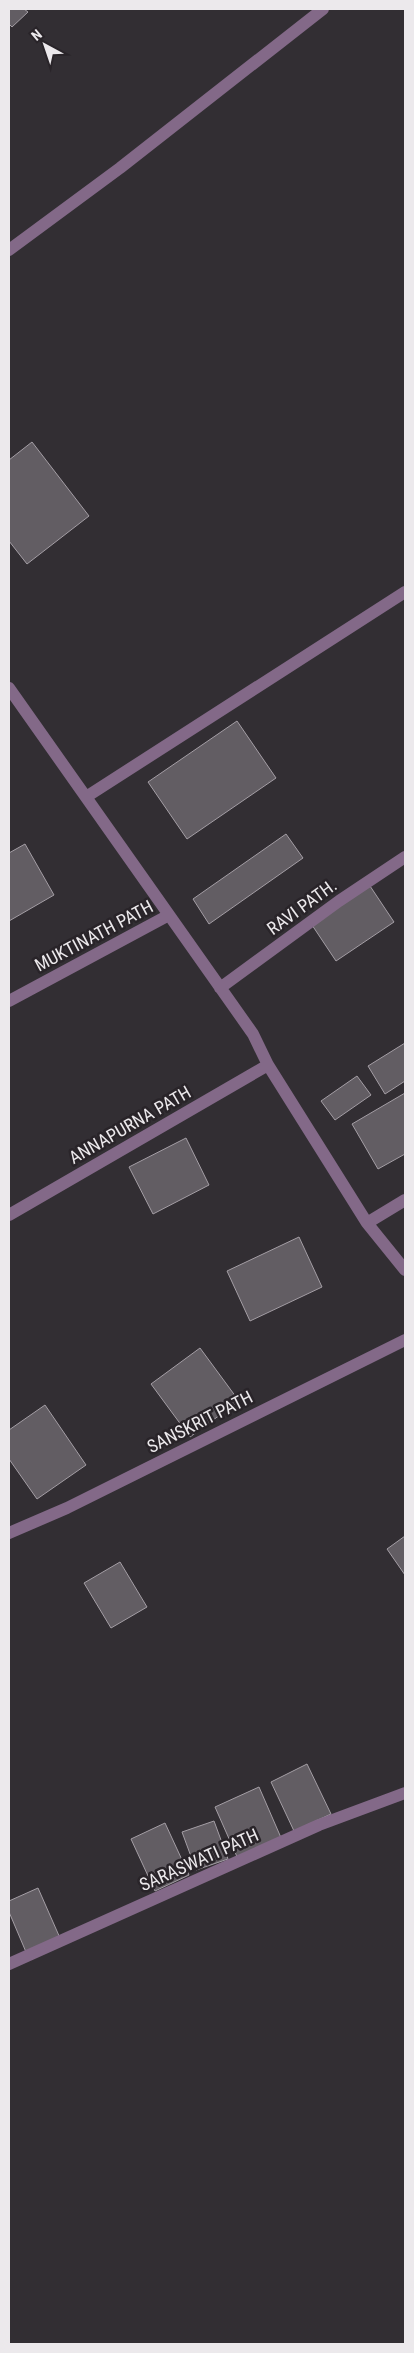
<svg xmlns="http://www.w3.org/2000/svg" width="414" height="2353" font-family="'Roboto Condensed',sans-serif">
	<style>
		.building { fill: #625d63; stroke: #a49ea5 }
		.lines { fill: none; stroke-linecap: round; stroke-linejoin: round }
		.minor { stroke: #836988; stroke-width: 12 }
		.labels { text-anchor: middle; stroke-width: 5; stroke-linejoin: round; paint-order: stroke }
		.street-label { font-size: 18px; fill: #ece9ec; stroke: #292429 }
	</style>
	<rect width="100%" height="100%" fill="#322e33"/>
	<!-- building -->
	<path class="building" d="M9 9H24L28 12 12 27 9 24Z
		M32 442 89 516 27 564 9 541V460Z
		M237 721 276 778 187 839 148 782Z
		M286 834 303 858 209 924 193 899Z
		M25 844 54 895 9 921V853Z
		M370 886 394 922 336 961 312 925Z
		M405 1043V1081L385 1094 368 1066Z
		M357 1076 371 1095 335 1120 321 1101Z
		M405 1093V1154L378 1169 352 1124Z
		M186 1138 209 1185 153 1214 129 1167Z
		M299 1237 322 1287 250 1321 227 1271Z
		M200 1348 239 1401 190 1437 151 1384Z
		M45 1405 86 1465 37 1499 9 1459V1430Z
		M405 1536V1575L387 1549Z
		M120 1562 147 1607 111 1628 84 1583Z
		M307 1764 331 1814 294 1831 271 1782Z
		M259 1787 282 1840 238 1859 215 1807Z
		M214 1821 228 1859 196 1870 182 1832Z
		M165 1823 189 1875 155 1891 131 1839Z
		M38 1888 60 1938 26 1952 9 1912V1901Z"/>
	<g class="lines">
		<!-- minor -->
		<path class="minor" d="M9 250 120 168 323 9
			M9 688 253 1034 268 1065 367 1223 405 1270
			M86 797 405 592
			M220 988 339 901 405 857
			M9 1001 169 915
			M9 1215 268 1065
			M367 1223 405 1200
			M9 1533 67 1508 405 1340
			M9 1964 319 1825 405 1793"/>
	</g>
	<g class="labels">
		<!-- street labels -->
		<g class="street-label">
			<text transform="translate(302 907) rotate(-36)" y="6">RAVI PATH.</text>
			<text transform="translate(94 936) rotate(-28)" y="6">MUKTINATH PATH</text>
			<text transform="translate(130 1125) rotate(-30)" y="6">ANNAPURNA PATH</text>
			<text transform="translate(200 1422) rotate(-27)" y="6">SANSKRIT PATH</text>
			<text transform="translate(199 1860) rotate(-24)" y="6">SARASWATI PATH</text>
		</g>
	</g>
	<!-- border -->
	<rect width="414" height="2353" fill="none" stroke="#ece9ec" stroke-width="20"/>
	<!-- north arrow -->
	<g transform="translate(45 45) rotate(320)" stroke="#292429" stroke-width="4" paint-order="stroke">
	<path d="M0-4L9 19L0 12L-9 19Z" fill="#ece9ec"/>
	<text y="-8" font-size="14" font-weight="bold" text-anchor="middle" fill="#ece9ec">N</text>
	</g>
</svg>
